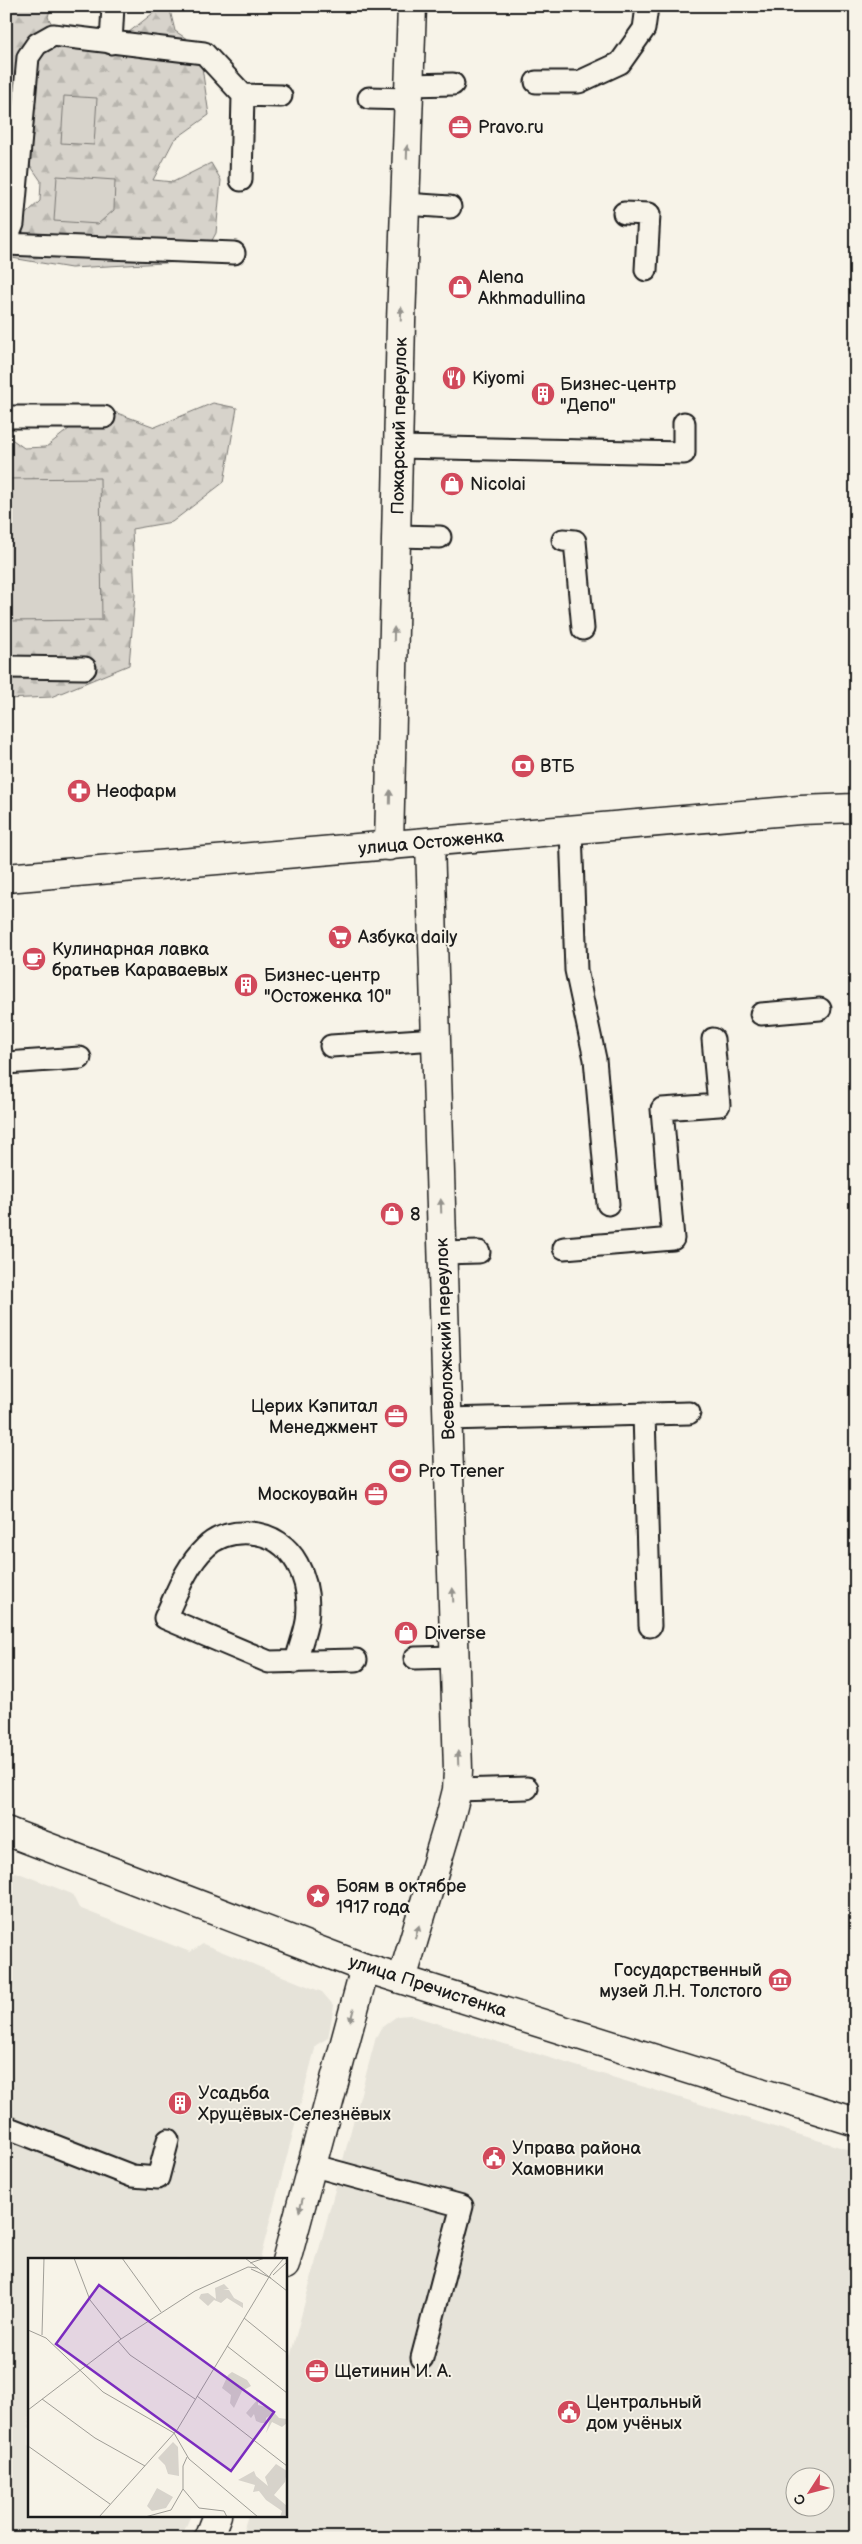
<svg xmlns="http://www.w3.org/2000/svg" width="862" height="2544" font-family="'Balsamiq Sans',sans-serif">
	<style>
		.built { fill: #e6e3d9; fill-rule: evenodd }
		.forest { fill: url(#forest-firs); stroke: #7a7874 }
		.green { fill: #d7d3cb; stroke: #7a7874 }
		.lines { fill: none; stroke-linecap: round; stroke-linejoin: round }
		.service-casing { stroke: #1c1c1c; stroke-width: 25 }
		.minor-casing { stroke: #1c1c1c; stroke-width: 31 }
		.secondary-casing { stroke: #1c1c1c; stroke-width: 31 }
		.service { stroke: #f7f3e8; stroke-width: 21 }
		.minor { stroke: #f7f3e8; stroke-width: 28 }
		.secondary { stroke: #f7f3e8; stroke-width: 28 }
		.oneway { fill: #94928c }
		.labels { text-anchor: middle; stroke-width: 4; stroke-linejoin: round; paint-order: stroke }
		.poi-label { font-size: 18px; fill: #1c1c1c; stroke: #f7f3e8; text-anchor: start }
		.street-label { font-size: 18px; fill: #1c1c1c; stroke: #f7f3e8 }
		.inset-road { fill: none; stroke: #9f9d96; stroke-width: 1 }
		.view { fill: #7b2cbf; fill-opacity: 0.15; stroke: #7b2cbf; stroke-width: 2.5 }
		.inset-edge { fill: none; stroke: #1c1c1c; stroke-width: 2.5 }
	</style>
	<defs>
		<pattern id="forest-firs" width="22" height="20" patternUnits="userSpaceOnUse" patternTransform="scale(1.25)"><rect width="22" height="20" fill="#d7d3cb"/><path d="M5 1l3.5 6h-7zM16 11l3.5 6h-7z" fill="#b8b5ae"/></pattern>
	</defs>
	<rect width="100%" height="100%" fill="#f7f3e8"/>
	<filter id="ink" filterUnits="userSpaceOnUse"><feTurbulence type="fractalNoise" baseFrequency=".02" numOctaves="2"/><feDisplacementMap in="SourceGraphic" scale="10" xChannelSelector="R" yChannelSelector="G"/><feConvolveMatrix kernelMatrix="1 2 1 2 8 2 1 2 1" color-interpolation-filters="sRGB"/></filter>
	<g filter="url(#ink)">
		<!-- built -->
		<path class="built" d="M16 1872 72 1894 79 1908 190 1952 203 1944 322 1992 334 2006 328 2038 316 2045 260 2259H29V2515H191L181 2538H6V1877Z
			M410 2015 856 2152V2538H241L248 2515H285V2376L376 2037 381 2028 397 2016ZM794 2476H824V2506H794Z"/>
		<!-- forest -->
		<path class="forest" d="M6 6H51L48 17 61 41 119 40 162 6H169L175 31 199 47 209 115 174 140 153 180 173 182 211 163 221 180 216 233 201 261 71 268 6 257V232L40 201 41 181 6 130Z
			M213 403 237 408 224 482 172 522 132 529 135 595 129 665 51 697 6 699V435L24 448 46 447 98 406 155 427Z"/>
		<!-- green -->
		<path class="green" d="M64 96 97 98 94 145 61 143Z
			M57 176 115 180 114 210 98 224 54 221Z
			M100 478 102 620 6 621V479Z"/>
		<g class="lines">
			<!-- service casing -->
			<g class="service-casing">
				<path id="service" d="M111 43 113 6
					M536 82H579L620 63 644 29 647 7
					M409 85 453 84
					M369 98 408 99
					M241 180 243 95
					M405 204 450 207
					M624 213 649 214 646 270
					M6 241 13 224 28 57 37 44 53 35 204 53 243 95 281 96
					M6 244 234 253
					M6 417H104
					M398 447 684 453V423
					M396 536 440 537
					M563 540 575 541 583 629
					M6 667 85 668
					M571 830 576 970 595 1059 608 1204
					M761 1014 820 1009
					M331 1046 436 1039
					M6 1063 80 1058
					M564 1248 673 1239 662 1109 719 1105 713 1039
					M442 1253 479 1252
					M644 1414 650 1626
					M447 1419 689 1413
					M415 1658 455 1657
					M296 1662C299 1648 305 1634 307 1621 312 1582 295 1536 250 1533 234 1532 217 1536 205 1548 186 1566 176 1595 165 1618L269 1662 356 1660
					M457 1790 527 1788
					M6 2127 132 2176 158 2178 168 2140
					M311 2165 462 2206 422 2358"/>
			</g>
			<!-- minor casing -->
			<g class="minor-casing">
				<path id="minor" d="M389 846 401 322 412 6
					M402 1979 449 1822 457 1790 458 1770 430 842
					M285 2265 365 1968
					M208 2538 217 2515"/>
			</g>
			<!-- secondary casing -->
			<g class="secondary-casing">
				<path id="secondary" d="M6 878 800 810 856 808
					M6 1831 365 1968 856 2122"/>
			</g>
			<!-- service -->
			<use href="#service" class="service"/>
			<!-- minor -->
			<use href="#minor" class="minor"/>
			<!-- secondary -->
			<use href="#secondary" class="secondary"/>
		</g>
		<!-- one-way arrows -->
		<defs><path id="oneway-solid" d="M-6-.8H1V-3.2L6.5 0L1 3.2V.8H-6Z" transform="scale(1.25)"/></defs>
		<g class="oneway">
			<use href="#oneway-solid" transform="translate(407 152) rotate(-88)"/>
			<use href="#oneway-solid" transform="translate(401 314) rotate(-88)"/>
			<use href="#oneway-solid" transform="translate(394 634) rotate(-89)"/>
			<use href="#oneway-solid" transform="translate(390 797) rotate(-89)"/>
			<use href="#oneway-solid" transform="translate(441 1206) rotate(-92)"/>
			<use href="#oneway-solid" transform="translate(453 1595) rotate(-92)"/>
			<use href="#oneway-solid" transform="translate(458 1758) rotate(-92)"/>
			<use href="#oneway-solid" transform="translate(417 1932) rotate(-73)"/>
			<use href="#oneway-solid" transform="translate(352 2015) rotate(105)"/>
			<use href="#oneway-solid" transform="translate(301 2205) rotate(105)"/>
		</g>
	</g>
	<!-- icons -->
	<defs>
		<g id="office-disc" transform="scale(1.25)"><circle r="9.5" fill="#d1495b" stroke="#f7f3e8"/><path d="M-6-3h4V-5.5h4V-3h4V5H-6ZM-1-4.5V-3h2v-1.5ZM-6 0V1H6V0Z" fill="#fff"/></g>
		<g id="shop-disc" transform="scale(1.25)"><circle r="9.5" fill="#d1495b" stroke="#f7f3e8"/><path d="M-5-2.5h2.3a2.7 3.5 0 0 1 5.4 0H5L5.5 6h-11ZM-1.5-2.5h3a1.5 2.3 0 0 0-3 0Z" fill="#fff"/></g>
		<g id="restaurant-disc" transform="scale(1.25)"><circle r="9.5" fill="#d1495b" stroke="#f7f3e8"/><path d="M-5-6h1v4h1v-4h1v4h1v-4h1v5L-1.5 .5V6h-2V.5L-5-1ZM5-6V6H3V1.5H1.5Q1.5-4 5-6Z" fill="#fff"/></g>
		<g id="building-disc" transform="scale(1.25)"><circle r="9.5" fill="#d1495b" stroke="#f7f3e8"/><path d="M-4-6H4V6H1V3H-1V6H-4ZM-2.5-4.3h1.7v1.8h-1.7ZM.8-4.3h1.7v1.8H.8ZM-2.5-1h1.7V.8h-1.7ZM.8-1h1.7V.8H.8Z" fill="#fff"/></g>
		<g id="bank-disc" transform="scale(1.25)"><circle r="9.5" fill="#d1495b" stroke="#f7f3e8"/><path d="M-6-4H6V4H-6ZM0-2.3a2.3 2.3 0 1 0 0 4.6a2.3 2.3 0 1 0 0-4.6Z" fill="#fff"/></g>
		<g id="pharmacy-disc" transform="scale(1.25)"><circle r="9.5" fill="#d1495b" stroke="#f7f3e8"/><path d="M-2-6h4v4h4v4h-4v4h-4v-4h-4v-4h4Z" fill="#fff"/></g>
		<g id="supermarket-disc" transform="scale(1.25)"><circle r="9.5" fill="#d1495b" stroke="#f7f3e8"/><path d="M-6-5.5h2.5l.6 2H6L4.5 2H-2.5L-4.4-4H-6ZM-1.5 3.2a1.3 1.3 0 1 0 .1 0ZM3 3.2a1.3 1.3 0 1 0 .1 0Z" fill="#fff"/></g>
		<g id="cafe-disc" transform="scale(1.25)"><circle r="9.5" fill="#d1495b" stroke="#f7f3e8"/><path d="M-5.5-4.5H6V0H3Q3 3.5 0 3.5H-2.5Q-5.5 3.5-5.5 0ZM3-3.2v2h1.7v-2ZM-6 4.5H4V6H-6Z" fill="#fff"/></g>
		<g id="stadium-disc" transform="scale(1.25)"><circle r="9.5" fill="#d1495b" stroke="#f7f3e8"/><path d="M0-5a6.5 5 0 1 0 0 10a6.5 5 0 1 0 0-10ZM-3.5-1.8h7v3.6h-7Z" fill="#fff"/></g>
		<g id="sight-disc" transform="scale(1.25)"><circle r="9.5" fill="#d1495b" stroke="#f7f3e8"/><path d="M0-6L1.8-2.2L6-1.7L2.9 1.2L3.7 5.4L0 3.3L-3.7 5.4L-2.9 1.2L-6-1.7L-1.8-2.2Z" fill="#fff"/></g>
		<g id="museum-disc" transform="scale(1.25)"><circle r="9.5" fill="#d1495b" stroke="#f7f3e8"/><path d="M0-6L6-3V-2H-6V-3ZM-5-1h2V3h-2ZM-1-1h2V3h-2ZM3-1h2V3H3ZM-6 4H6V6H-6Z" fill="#fff"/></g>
		<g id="civic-disc" transform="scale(1.25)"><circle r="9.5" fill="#d1495b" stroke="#f7f3e8"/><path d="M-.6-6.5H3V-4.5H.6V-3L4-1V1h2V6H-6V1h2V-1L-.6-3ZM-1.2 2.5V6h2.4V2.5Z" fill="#fff"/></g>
	</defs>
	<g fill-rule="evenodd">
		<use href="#office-disc" x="460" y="127"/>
		<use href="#shop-disc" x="460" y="287"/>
		<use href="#restaurant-disc" x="454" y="378"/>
		<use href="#building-disc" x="543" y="394"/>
		<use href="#shop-disc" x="452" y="484"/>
		<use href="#bank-disc" x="523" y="766"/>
		<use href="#pharmacy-disc" x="79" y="791"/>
		<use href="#supermarket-disc" x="340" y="937"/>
		<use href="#cafe-disc" x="34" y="959"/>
		<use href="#building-disc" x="246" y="985"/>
		<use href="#shop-disc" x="392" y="1214"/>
		<use href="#office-disc" x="396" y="1416"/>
		<use href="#stadium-disc" x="400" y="1471"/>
		<use href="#office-disc" x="376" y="1494"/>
		<use href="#shop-disc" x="406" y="1633"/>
		<use href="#sight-disc" x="318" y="1896"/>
		<use href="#museum-disc" x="780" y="1980"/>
		<use href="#building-disc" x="180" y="2103"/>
		<use href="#civic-disc" x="494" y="2158"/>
		<use href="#office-disc" x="317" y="2371"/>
		<use href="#civic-disc" x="569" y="2412"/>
	</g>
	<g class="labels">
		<!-- poi labels -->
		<g class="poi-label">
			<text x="478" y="133">Pravo.ru</text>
			<text x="478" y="283">Alena<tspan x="478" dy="21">Akhmadullina</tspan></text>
			<text x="472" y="384">Kiyomi</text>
			<text x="560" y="390">Бизнес-центр<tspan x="560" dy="21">"Депо"</tspan></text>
			<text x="470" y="490">Nicolai</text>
			<text x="540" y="772">ВТБ</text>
			<text x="96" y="797">Неофарм</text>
			<text x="358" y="943">Азбука daily</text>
			<text x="52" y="955">Кулинарная лавка<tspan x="52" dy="21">братьев Караваевых</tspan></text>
			<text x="264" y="981">Бизнес-центр<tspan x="264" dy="21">"Остоженка 10"</tspan></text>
			<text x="410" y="1220">8</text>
			<text x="378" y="1412" text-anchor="end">Церих Кэпитал<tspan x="378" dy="21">Менеджмент</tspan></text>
			<text x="418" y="1477">Pro Trener</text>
			<text x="358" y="1500" text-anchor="end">Москоувайн</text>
			<text x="424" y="1639">Diverse</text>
			<text x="336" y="1892">Боям в октябре<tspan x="336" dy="21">1917 года</tspan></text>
			<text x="762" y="1976" text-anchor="end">Государственный<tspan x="762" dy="21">музей Л.Н. Толстого</tspan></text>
			<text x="198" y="2099">Усадьба<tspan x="198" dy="21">Хрущёвых-Селезнёвых</tspan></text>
			<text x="512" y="2154">Управа района<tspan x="512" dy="21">Хамовники</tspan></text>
			<text x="334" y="2377">Щетинин И. А.</text>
			<text x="586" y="2408">Центральный<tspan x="586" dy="21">дом учёных</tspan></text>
		</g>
		<!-- street labels -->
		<g class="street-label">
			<text transform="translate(399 426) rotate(-89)" y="6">Пожарский переулок</text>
			<text transform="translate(431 842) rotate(-5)" y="6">улица Остоженка</text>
			<text transform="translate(445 1339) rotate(-92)" y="6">Всеволожский переулок</text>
			<text transform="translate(428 1986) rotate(18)" y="6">улица Пречистенка</text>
		</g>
	</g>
	<!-- overview -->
	<g transform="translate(28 2258)">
		<rect width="259" height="259" fill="#f7f3e8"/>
		<path d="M196 26 201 31H195L201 32 206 40 215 45V50L199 40 193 45 186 42 180 48 171 40 173 36 180 35 188 41 187 30ZM204 114 219 122 223 128 214 133 206 150 202 145 203 137 194 130 200 117ZM230 141V147L242 150 251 160 259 161V165L254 169 244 164 238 175 243 157 238 160V165H233L228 163 226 156 223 160 218 155ZM248 206 259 213 257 224 246 237 259 248V257L255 259H252L254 253 238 242 231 233 225 234 227 227 210 222 226 213 228 218 240 228 237 219Z" fill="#d7d3cb"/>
		<path d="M206 117 215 127 208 137 199 130ZM145 184 150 189 151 218 140 216 137 207 130 200ZM129 230 145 239 138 250 124 253 119 248Z" fill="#d7d3cb"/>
		<path class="inset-road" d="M4 0H34M46 0 62 42 93 81M94 0 133 54M217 0 259 33M222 5 237 0M223 11 243 20M245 17 259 4M216 60 259 95M0 72 18 80 75 134 146 175 161 201 230 259M14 77 16 0M90 83 102 97 167 141M199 88 259 135M169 138 259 208M14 141 67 180 117 208M0 152 93 81 167 33 220 9 230 10M0 188 82 246M159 199 155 208V231L171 250 196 253 199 259M71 259 149 172 244 14 256 0M117 259 143 252 155 231"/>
		<path class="view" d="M71 27 246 154 203 213 28 86Z"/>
		<rect width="259" height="259" class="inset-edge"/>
	</g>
	<!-- margin -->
	<rect width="862" height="2544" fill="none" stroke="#f7f3e8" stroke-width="25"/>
	<rect x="12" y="12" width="837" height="2519" fill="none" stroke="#1c1c1c" stroke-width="2" filter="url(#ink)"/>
	<!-- north arrow -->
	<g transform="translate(810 2492) rotate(234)"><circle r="24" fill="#f7f3e8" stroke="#9f9d96"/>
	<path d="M0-4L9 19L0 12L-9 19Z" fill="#d1495b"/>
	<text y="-8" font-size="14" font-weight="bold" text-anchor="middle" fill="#1c1c1c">С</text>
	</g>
</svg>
